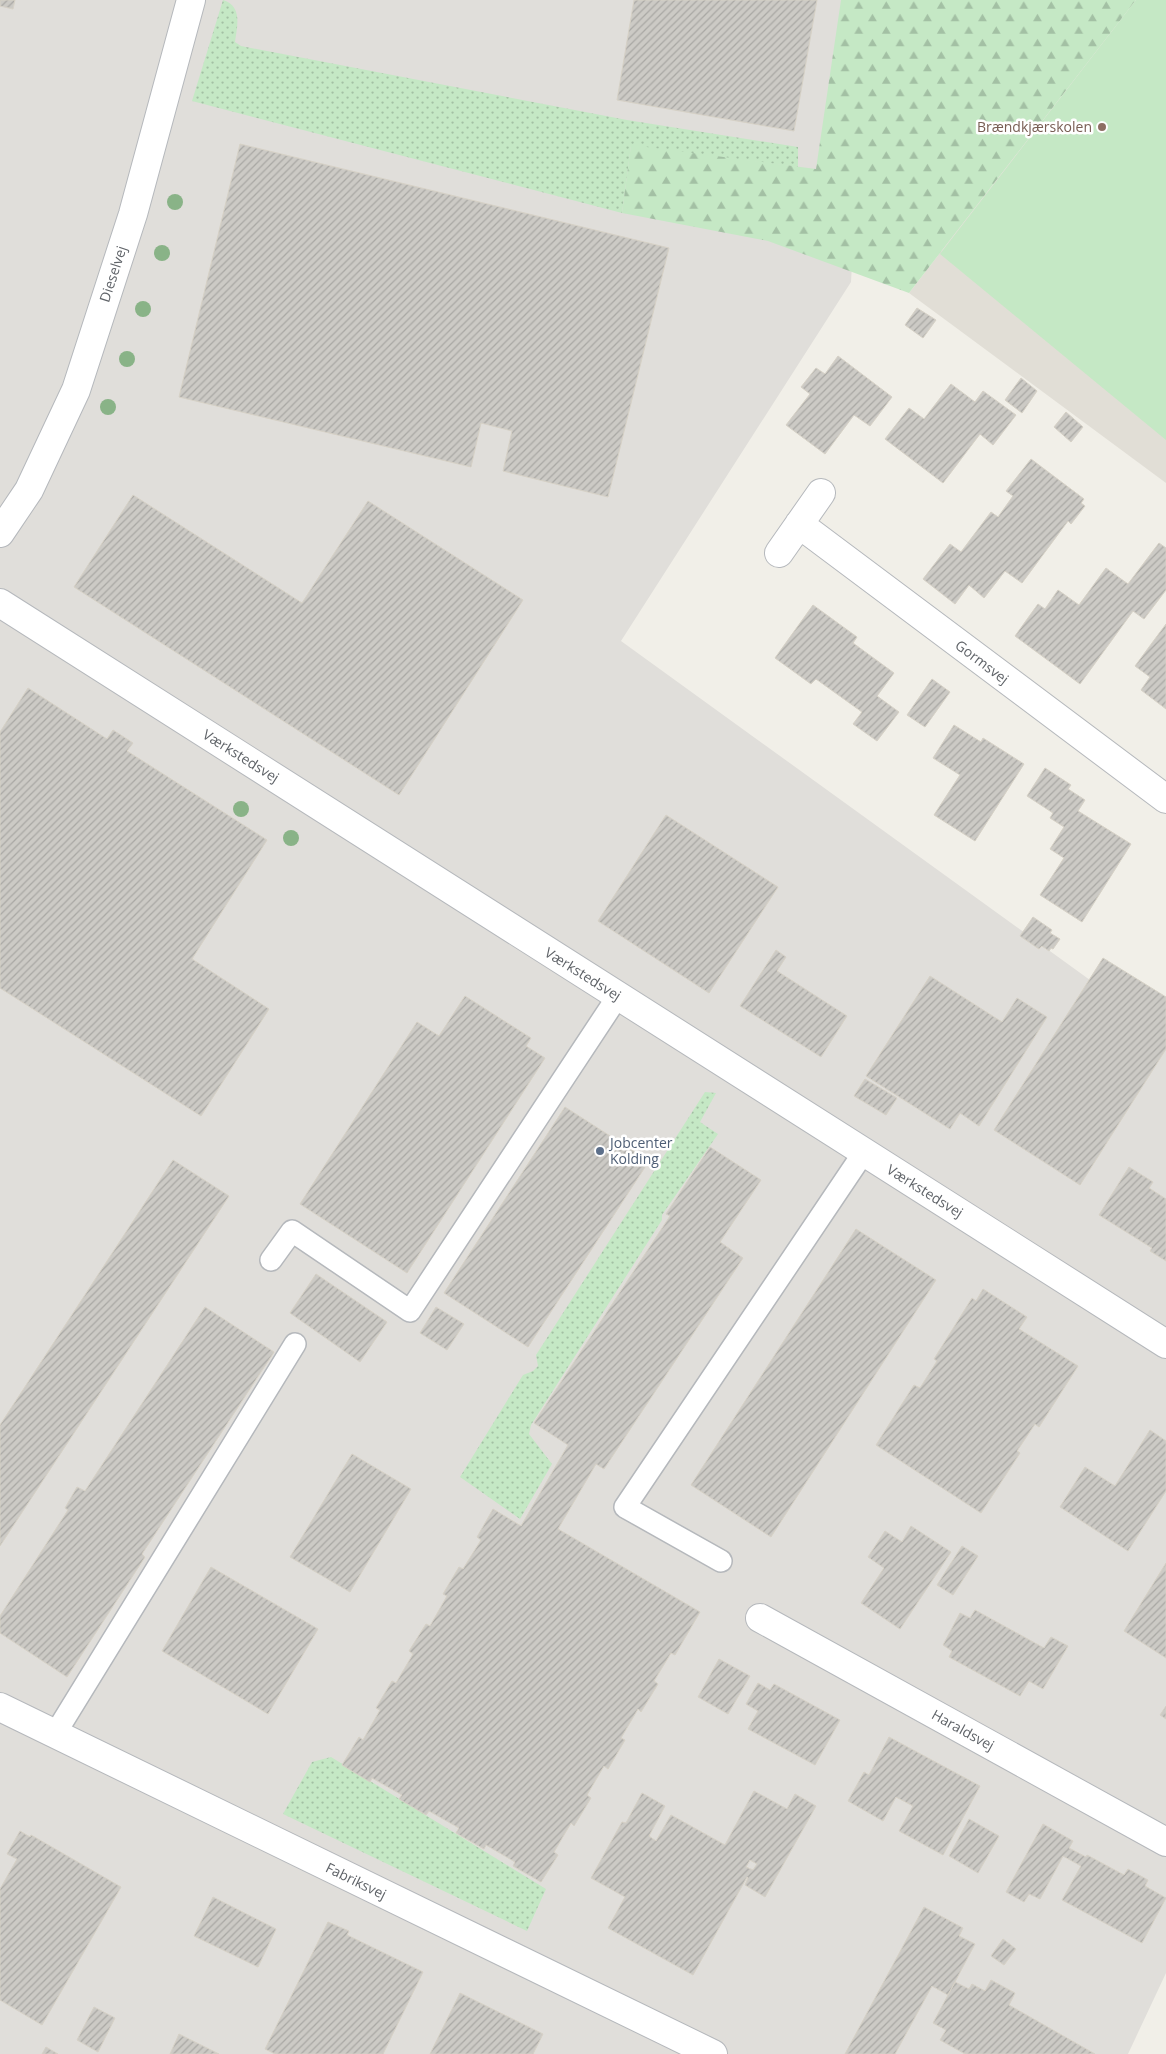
<svg xmlns="http://www.w3.org/2000/svg" width="1166" height="2054" font-family="'Open Sans',sans-serif">
	<style>
		.industrial { fill: #e0deda }
		.education { fill: #e1ded6 }
		.grass { fill: url(#grass-dots) }
		.forest { fill: url(#forest-firs) }
		.pitch { fill: #c5e8c5 }
		.building { fill: url(#building-hatch); stroke: #d6d1c6; fill-rule: evenodd }
		.lines { fill: none; stroke-linecap: round; stroke-linejoin: round }
		.service-casing { stroke: #b5b8bc; stroke-width: 24 }
		.minor-casing { stroke: #b5b8bc; stroke-width: 30 }
		.service { stroke: #fff; stroke-width: 21 }
		.minor { stroke: #fff; stroke-width: 28 }
		.tree { fill: #89b387 }
		.education-dot { fill: #8d6e63; stroke: #fff; stroke-width: 2 }
		.service-dot { fill: #5c6f8a; stroke: #fff; stroke-width: 2 }
		.labels { text-anchor: middle; stroke-width: 5; stroke-linejoin: round; paint-order: stroke }
		.education-label { font-size: 14px; fill: #785e54; stroke: #fff; text-anchor: end }
		.street-label { font-size: 14px; fill: #5f6368; stroke: #fff }
		.service-label { font-size: 14px; fill: #4e5e75; stroke: #fff; text-anchor: start }
	</style>
	<defs>
		<pattern id="grass-dots" width="8" height="8" patternUnits="userSpaceOnUse" patternTransform="scale(1.25)"><rect width="8" height="8" fill="#c5e8c5"/><path d="M2 2h.1M6 6h.1" fill="none" stroke="#a3c0a4" stroke-width="1.8" stroke-linecap="round"/></pattern>
		<pattern id="forest-firs" width="22" height="20" patternUnits="userSpaceOnUse" patternTransform="scale(1.25)"><rect width="22" height="20" fill="#c5e8c5"/><path d="M5 1l3.5 6h-7zM16 11l3.5 6h-7z" fill="#a3c0a4"/></pattern>
		<pattern id="building-hatch" width="6" height="6" patternUnits="userSpaceOnUse" patternTransform="scale(1.25)"><rect width="6" height="6" fill="#cccac5"/><path d="M-1 1l2-2M0 6l6-6M5 7l2-2" fill="none" stroke="#a9a8a4"/></pattern>
	</defs>
	<rect width="100%" height="100%" fill="#f1efe8"/>
	<!-- industrial -->
	<path class="industrial" d="M0 0H867L851 282 621 641 1166 1035V1973L1128 2054H0Z"/>
	<!-- education -->
	<path class="education" d="M1136 0H1166V483L909 293Z"/>
	<!-- grass -->
	<path class="grass" d="M223 0C243 6 237 27 235 42L241 46 627 120 798 147V167L631 146 622 213 192 101Z
		M705 1092 716 1093 700 1122 718 1134 662 1215V1220L531 1425 529 1434 552 1464 520 1519 460 1477 523 1375 533 1371 538 1366 536 1355Z
		M331 1757 546 1889 527 1931 283 1814 312 1762Z"/>
	<!-- forest -->
	<path class="forest" d="M841 0H1136L909 293 768 241 622 213 631 145 816 169Z"/>
	<!-- pitch -->
	<path class="pitch" d="M1136 0H1166V440L940 254Z"/>
	<!-- building -->
	<path class="building" d="M0 0H15L13 9 0 6Z
		M634 0H817L794 131 617 100Z
		M240 144 669 248 608 497 503 471 512 431 481 423 471 467 179 397Z
		M917 308 936 320 923 338 905 325Z
		M838 356 892 397 870 426 854 415 825 454 786 425 810 394 801 387 816 368 825 374Z
		M1021 378 1037 391 1022 413 1005 400Z
		M951 384 975 402 983 391 1016 415 993 445 980 434 943 483 885 439 909 408 924 419Z
		M1066 412 1083 427 1071 442 1054 427Z
		M1031 459 1084 499 1081 503 1085 506 1071 524 1068 521 1022 583 1005 571 984 598 969 585 955 604 923 579 950 544 961 552 991 512 998 517 1013 496 1006 491Z
		M133 495 302 603 368 501 523 600 399 795 74 587Z
		M1159 543 1166 548V590L1144 619 1133 611 1080 684 1015 636 1038 604 1045 609 1058 590 1079 605 1106 568 1128 584Z
		M813 605 857 637 853 643 894 673 877 696 899 712 877 741 853 724 862 712 816 679 811 684 775 658Z
		M1166 624V709L1141 690 1150 677 1135 666Z
		M932 679 950 692 925 727 907 715Z
		M28 688 107 739 113 730 133 743 127 751 267 840 192 959 269 1009 201 1116 0 988V732Z
		M954 725 981 742 983 738 1024 764 975 841 934 815 960 775 933 758Z
		M1045 768 1071 785 1068 789 1085 800 1078 811 1131 844 1082 922 1040 895 1064 858 1050 849 1064 827 1050 818 1053 813 1027 796Z
		M666 815 778 887 709 993 598 921Z
		M1033 917 1052 930 1050 933 1060 939 1053 949 1051 948 1049 951 1042 946 1039 949 1020 936Z
		M776 950 786 957 777 971 847 1016 821 1057 740 1006Z
		M1103 958 1166 997V1049L1080 1185 994 1130Z
		M930 976 1002 1022 1017 998 1047 1017 979 1126 960 1113 950 1129 866 1076Z
		M465 996 531 1038 526 1046 545 1058 407 1273 300 1204 417 1022 439 1036Z
		M865 1079 897 1098 886 1115 854 1096Z
		M565 1107 649 1161 528 1347 444 1293Z
		M710 1147 761 1180 720 1242 743 1258 604 1469 596 1464 558 1529 700 1612 675 1655 671 1653 654 1681 658 1684 641 1712 638 1709 621 1738 625 1740 608 1769 604 1766 587 1795 591 1798 574 1826 571 1823 554 1852 558 1855 541 1882 513 1866 515 1862 486 1845 484 1849 456 1833 459 1828 429 1811 426 1815 399 1799 402 1795 372 1778 370 1782 342 1765 359 1737 363 1740 380 1710 376 1708 392 1681 396 1683 413 1654 409 1651 426 1624 430 1626 447 1596 443 1594 459 1567 463 1569 481 1540 477 1537 493 1509 521 1526 568 1445 534 1423 670 1216 666 1214Z
		M173 1160 229 1196 0 1546V1425Z
		M1129 1167 1153 1182 1149 1188 1166 1199V1261L1150 1251 1152 1248 1099 1215Z
		M856 1229 936 1280 771 1537 691 1485Z
		M316 1274 387 1322 360 1362 290 1313Z
		M983 1289 1027 1317 1019 1329 1078 1366 1039 1427 1035 1424 1017 1451 1020 1453 981 1513 876 1445 914 1385 920 1388 937 1361 934 1359 972 1298 976 1301Z
		M205 1307 274 1352 142 1554 145 1557 67 1677 0 1633V1616L68 1510 65 1508 77 1487 85 1491Z
		M436 1307 464 1324 447 1350 420 1333Z
		M1150 1430 1166 1441V1491L1128 1551 1060 1507 1085 1467 1115 1486Z
		M352 1454 411 1489 350 1592 290 1557Z
		M911 1526 951 1552 900 1629 861 1603 884 1568 868 1557 885 1531 902 1542Z
		M962 1546 978 1556 953 1595 937 1585Z
		M1166 1563V1658L1124 1631Z
		M211 1567 318 1629 268 1714 162 1651Z
		M975 1610 1044 1648 1051 1637 1068 1646 1043 1689 1029 1681 1020 1696 949 1657 952 1651 943 1645 960 1613 970 1618Z
		M719 1659 750 1676 728 1714 698 1697Z
		M758 1683 770 1690 774 1684 840 1720 815 1765 748 1729 758 1711 746 1704Z
		M1166 1706V1719L1160 1715Z
		M889 1737 980 1786 943 1855 899 1831 913 1806 896 1797 883 1821 848 1801 864 1772 869 1775Z
		M754 1791 787 1809 795 1794 816 1806 765 1897 745 1885 748 1878 747 1877 693 1975 608 1928 625 1897 591 1878 622 1822 626 1823 642 1793 665 1806 649 1836 656 1841 671 1815 725 1845ZM750 1860 757 1864 753 1870 746 1867Z
		M969 1819 999 1836 978 1873 949 1856Z
		M1043 1824 1073 1841 1069 1848 1086 1857 1087 1855 1124 1875 1128 1869 1148 1880 1145 1886 1166 1898 1142 1943 1062 1900 1081 1866 1063 1856 1040 1899 1029 1894 1024 1902 1006 1892Z
		M20 1831 30 1837 31 1835 121 1887 42 2025 0 2000V1889L17 1859 7 1854Z
		M213 1897 276 1929 258 1967 194 1936Z
		M924 1907 963 1928 959 1936 975 1944 948 1995 932 1986 895 2054H845Z
		M328 1922 349 1931 347 1935 423 1972 383 2054H275L265 2049Z
		M1003 1939 1016 1949 1004 1965 991 1956Z
		M991 1980 1015 1993 1009 2005 1095 2054H965L940 2040 946 2030 933 2023 955 1982 969 1989 972 1984 985 1991Z
		M460 1993 543 2034 533 2054H430Z
		M94 2007 115 2018 98 2052 77 2040Z
		M179 2034 219 2054H170Z
		M46 2047 58 2054H42Z"/>
	<g class="lines">
		<!-- service casing -->
		<g class="service-casing">
			<path id="service" d="M271 1260 292 1231 410 1311 618 996
				M721 1561 625 1507 864 1152
				M55 1734 295 1344"/>
		</g>
		<!-- minor casing -->
		<g class="minor-casing">
			<path id="minor" d="M799 524 1166 799
				M0 533 29 490 76 390 133 214 191 0
				M779 553 821 493
				M0 603 1166 1344
				M760 1618 1166 1842
				M0 1707 713 2054"/>
		</g>
		<!-- service -->
		<use href="#service" class="service"/>
		<!-- minor -->
		<use href="#minor" class="minor"/>
	</g>
	<!-- trees -->
	<g class="tree">
		<circle cx="175" cy="202" r="8"/>
		<circle cx="162" cy="253" r="8"/>
		<circle cx="143" cy="309" r="8"/>
		<circle cx="127" cy="359" r="8"/>
		<circle cx="108" cy="407" r="8"/>
		<circle cx="241" cy="809" r="8"/>
		<circle cx="291" cy="838" r="8"/>
	</g>
	<!-- markers -->
	<circle class="education-dot" cx="1102" cy="127" r="5"/>
	<circle class="service-dot" cx="600" cy="1151" r="5"/>
	<g class="labels">
		<!-- education labels -->
		<g class="education-label">
			<text x="1092" y="132">Brændkjærskolen</text>
		</g>
		<!-- street labels -->
		<g class="street-label">
			<text transform="translate(113 274) rotate(-72)" y="5">Dieselvej</text>
			<text transform="translate(982 662) rotate(37)" y="5">Gormsvej</text>
			<text transform="translate(241 756) rotate(32)" y="5">Værkstedsvej</text>
			<text transform="translate(583 974) rotate(32)" y="5">Værkstedsvej</text>
			<text transform="translate(925 1191) rotate(32)" y="5">Værkstedsvej</text>
			<text transform="translate(963 1730) rotate(29)" y="5">Haraldsvej</text>
			<text transform="translate(356 1881) rotate(26)" y="5">Fabriksvej</text>
		</g>
		<!-- service labels -->
		<g class="service-label">
			<text x="610" y="1148">Jobcenter<tspan x="610" dy="16">Kolding</tspan></text>
		</g>
	</g>
</svg>
